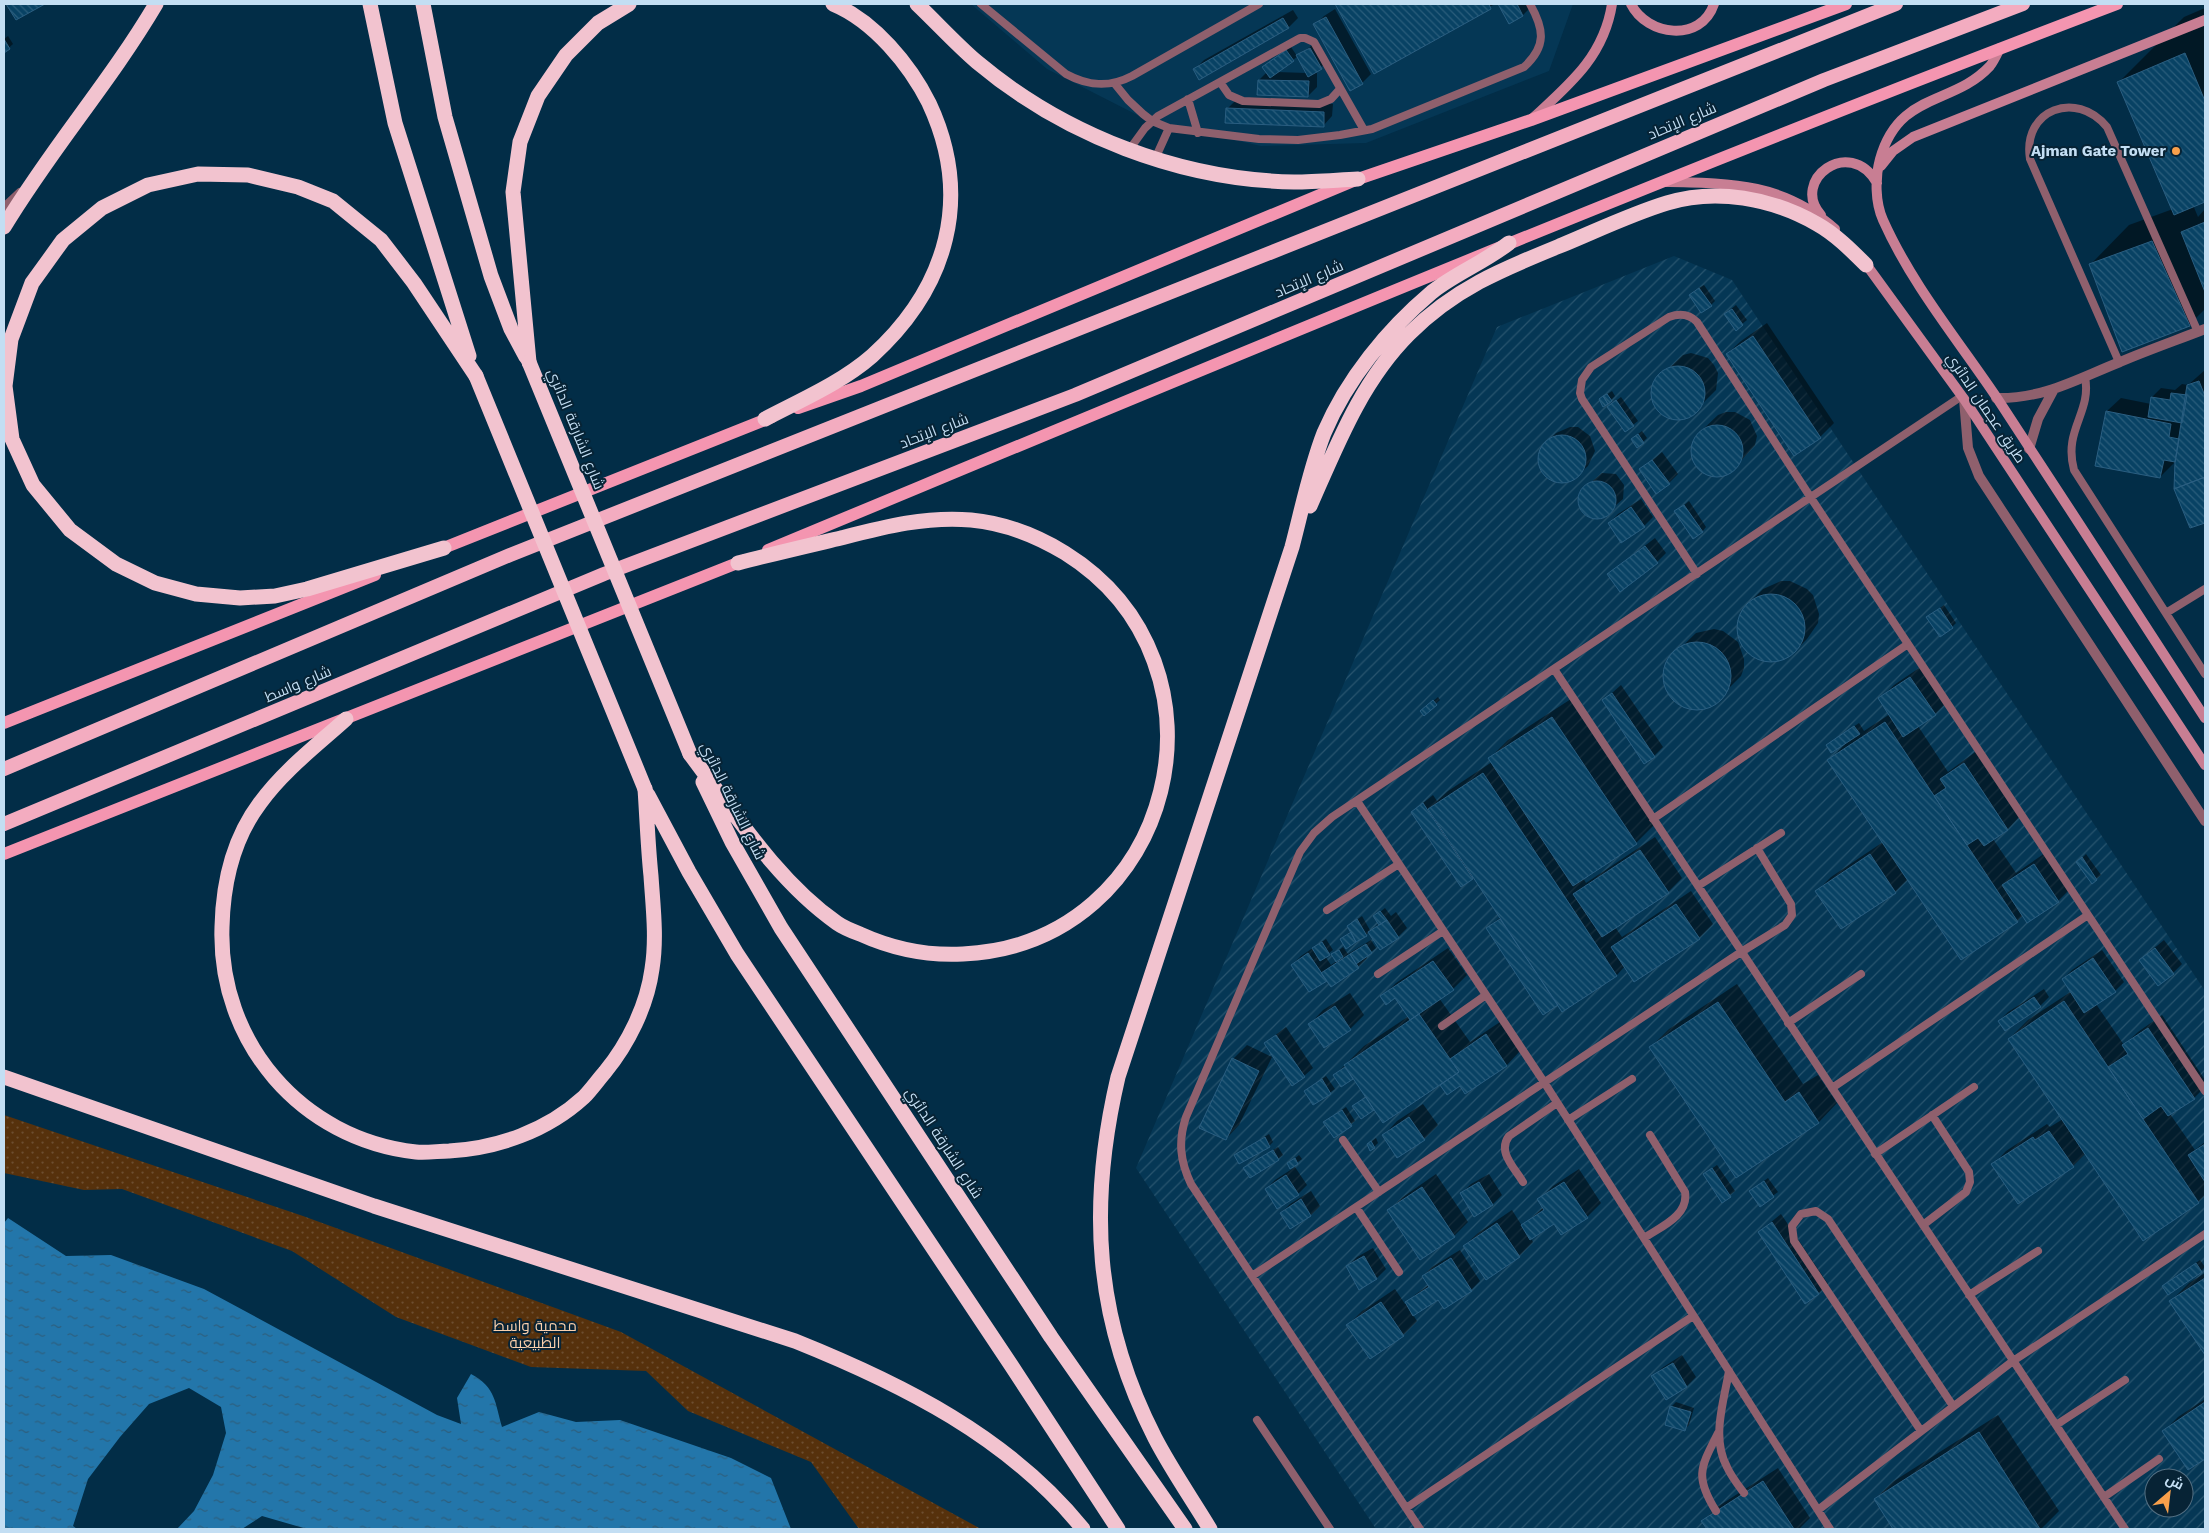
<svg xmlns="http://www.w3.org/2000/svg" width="2209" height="1533" font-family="'Work Sans',Cairo,sans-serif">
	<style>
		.built { fill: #053755 }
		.industrial { fill: url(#industrial-furrows); fill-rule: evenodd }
		.grass { fill: url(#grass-dots) }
		.water { fill: url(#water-ripples) }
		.shadow { fill: #0007; fill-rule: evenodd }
		.building { fill: url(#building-back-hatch); stroke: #2a5e81 }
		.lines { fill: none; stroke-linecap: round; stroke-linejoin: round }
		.service { stroke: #8f606d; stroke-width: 8 }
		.minor { stroke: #8f606d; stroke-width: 10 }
		.secondary { stroke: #c87e93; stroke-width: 10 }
		.primary { stroke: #f495b0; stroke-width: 12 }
		.trunk { stroke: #f3acc0; stroke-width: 14 }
		.motorway { stroke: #f2c3cf; stroke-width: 15 }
		.motorway-bridge { stroke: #f2c3cf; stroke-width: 15 }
		.poi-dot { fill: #f8a04b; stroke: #072335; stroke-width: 2 }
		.labels { text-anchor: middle; stroke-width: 4; stroke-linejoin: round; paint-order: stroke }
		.street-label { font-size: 15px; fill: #c3def3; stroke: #072335 }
		.poi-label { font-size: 15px; font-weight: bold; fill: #c3def3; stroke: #072335; text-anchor: end }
		.park-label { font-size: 15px; fill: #fbd0ac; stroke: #072335 }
	</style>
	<defs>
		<pattern id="industrial-furrows" width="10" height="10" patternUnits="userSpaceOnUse" patternTransform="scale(1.25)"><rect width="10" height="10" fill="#053755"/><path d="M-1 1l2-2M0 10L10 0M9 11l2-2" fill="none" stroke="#28546e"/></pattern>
		<pattern id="grass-dots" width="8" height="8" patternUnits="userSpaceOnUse" patternTransform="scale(1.25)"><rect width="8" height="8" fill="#56310c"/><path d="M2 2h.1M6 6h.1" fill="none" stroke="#6d4e30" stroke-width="1.8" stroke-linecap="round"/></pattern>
		<pattern id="water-ripples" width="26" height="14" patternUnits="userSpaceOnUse" patternTransform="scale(1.25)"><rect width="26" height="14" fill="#2376aa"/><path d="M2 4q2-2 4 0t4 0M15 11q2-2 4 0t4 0" fill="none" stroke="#2d5f7e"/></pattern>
		<pattern id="building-back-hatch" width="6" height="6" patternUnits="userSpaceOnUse" patternTransform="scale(1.25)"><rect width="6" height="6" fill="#084264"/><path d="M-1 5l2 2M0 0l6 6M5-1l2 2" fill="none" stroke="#2a5d7b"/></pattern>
	</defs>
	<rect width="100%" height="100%" fill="#022d47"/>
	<!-- built -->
	<path class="built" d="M971 4H1573L1549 71 1366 143 1261 146 1149 121 1047 69Z"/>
	<!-- industrial -->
	<path class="industrial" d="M1674 256 1732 280 2205 991V1529H1376L1136 1168 1497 327ZM2154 1478H2184V1508H2154Z"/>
	<!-- grass -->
	<path class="grass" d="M4 1115 303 1216 621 1332 981 1529H859L811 1462 688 1411 646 1371 531 1367 396 1317 292 1251 122 1189 84 1190 4 1173Z"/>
	<!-- water -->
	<path class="water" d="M8 1218 66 1256 111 1255 204 1289 437 1415 461 1424 457 1398 471 1374C496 1387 495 1403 502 1427L539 1412 576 1422 620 1420 731 1458 771 1478 791 1529H307L262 1516 242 1529H177L194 1511 213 1475 226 1433 221 1407 189 1388 149 1404 120 1437 88 1479 73 1526 77 1529H4V1223Z"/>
	<!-- shadow -->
	<path class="shadow" d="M1336 4H1495L1375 72Z
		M1499 4H1530L1532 6 1523 15 1509 22Z
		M2205 8V200L2193 205 2198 217 2205 209V309L2189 325 2090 265 2129 225 2173 209 2119 82 2184 17Z
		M1335 9 1371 74 1362 83 1315 25 1324 16Z
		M1293 10 1298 18 1289 27 1200 78 1195 69 1204 60Z
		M8 36 13 44 4 52V39Z
		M1314 44 1325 64 1312 73H1317V87L1308 96 1259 80 1267 72 1268 63 1291 47 1297 56ZM1298 56 1307 73 1277 72 1293 60Z
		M1236 100 1333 104 1332 116 1323 126 1227 109Z
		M1704 285 1715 301 1711 305 1694 291Z
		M1736 305 1747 320 1742 324 1725 314Z
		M1767 323 1834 423 1820 437 1727 354 1741 341Z
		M1691 353 1708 358 1714 365 1718 373 1716 390 1689 417 1671 418 1663 414 1654 399 1653 390 1655 382 1683 355Z
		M2205 370V521L2191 527 2176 461 2160 477 2107 411 2121 398 2151 404 2152 397 2161 388 2175 390 2182 384 2188 385Z
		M1612 391 1615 396 1611 400 1600 399Z
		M1621 397 1638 421 1625 431 1613 403Z
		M1726 412H1735L1750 420 1757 436 1755 445 1730 473 1722 476 1705 473 1698 468 1691 452 1697 435 1718 415Z
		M1570 427H1578L1590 436 1595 451 1588 466 1578 475 1564 482 1556 481 1543 472 1540 457 1546 443 1556 433Z
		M1642 431 1647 438 1643 442 1637 435Z
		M1662 452 1678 474 1669 483 1641 470Z
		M1602 473 1616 474 1624 485 1623 499 1602 517 1588 516 1580 505 1581 491Z
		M1641 499 1653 517 1644 526 1621 541 1609 523 1618 514Z
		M1689 501 1706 527 1702 532 1676 512Z
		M1655 538 1666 553 1657 562 1608 574Z
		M1781 581H1790L1807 589 1813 595 1819 614 1818 623 1807 639 1793 653 1776 661 1757 658 1743 646 1739 638V619L1749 603 1763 589Z
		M1944 605 1956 623 1952 627 1928 617Z
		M1714 629 1723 631 1738 642 1744 659V668L1741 676 1713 704 1695 708 1678 702 1671 695 1665 678V669L1668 660 1696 633Z
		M1925 664 1949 700 1935 714 1918 726 1948 772 1978 750 2021 815 2008 829 1993 839 2016 873 2048 851 2072 887 2058 901 2027 922 2023 915 2017 921 1908 879 1895 892 1841 928 1817 891 1831 877 1883 842 1829 761 1846 743 1827 745 1859 723 1864 731 1890 714 1880 699 1894 685Z
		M1621 685 1663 747 1654 756 1603 701Z
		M1438 697 1440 700 1425 714 1426 707Z
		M1571 699 1654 825 1636 843 1583 878 1586 883 1655 837 1682 878 1668 892 1615 927 1622 937 1691 891 1713 924 1699 938 1625 966 1617 975 1563 1010 1487 928 1501 917 1474 876 1461 885 1412 812 1433 795 1437 801 1448 791 1492 762 1490 758 1508 740Z
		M2086 854 2101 875 2092 882 2082 858Z
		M1385 908 1391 916 1396 912 1407 928 1398 937 1369 932 1366 935 1341 939 1351 931 1348 926 1362 916 1371 932 1379 923 1375 916Z
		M1326 939 1333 950 1325 956 1331 965 1337 961 1333 955 1343 947 1348 954 1371 940 1376 948 1366 956 1367 958 1358 967 1327 979 1292 965 1301 956Z
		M2164 940 2182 964 2173 973 2140 960Z
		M1448 948 1467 975 1453 989 1439 998 1470 1042 1500 1022 1520 1051 1507 1065 1466 1093 1460 1084 1442 1085 1445 1080 1375 1108 1362 1117 1354 1106 1367 1096 1354 1077 1342 1085 1335 1075 1364 1046 1409 1016 1396 997H1382L1396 983Z
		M2102 950 2124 982 2115 991 2096 1004 2124 1045 2138 1032 2162 1015 2205 1080V1087L2194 1098 2170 1114 2195 1150 2205 1142V1195L2198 1202 2086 1153 2073 1166 1993 1165 2006 1151 2047 1124 2050 1127 2063 1119 2009 1039 2028 1020 2072 991 2063 979 2072 970Z
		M1737 984 1803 1084 1818 1075 1837 1103 1819 1122 1737 1176 1651 1047 1669 1029Z
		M2044 989 2049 997 2040 1006 1999 1021 2008 1012Z
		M1350 993 1364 1015 1350 1029 1310 1024 1323 1010Z
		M1286 1027 1313 1068 1304 1076 1265 1043Z
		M1247 1045 1272 1057 1239 1125 1226 1139 1233 1059Z
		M1326 1076 1335 1089 1314 1104 1306 1091Z
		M1423 1104 1438 1125 1424 1139 1384 1135 1397 1121Z
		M1346 1107 1355 1121 1334 1136 1325 1122Z
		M1269 1134 1273 1142 1269 1146 1236 1155Z
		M1376 1138 1378 1143 1374 1147 1368 1144Z
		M1278 1147 1283 1155 1278 1159 1245 1168Z
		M1299 1155 1302 1159 1291 1167 1289 1163Z
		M1717 1165 1735 1191 1722 1201 1704 1174Z
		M1295 1167 1307 1185 1298 1194 1266 1189 1275 1180Z
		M1579 1169 1601 1203 1587 1217 1561 1234 1554 1223 1531 1238 1533 1242 1519 1256 1486 1278 1464 1246 1478 1233 1512 1210 1522 1226 1544 1207 1539 1200 1553 1186Z
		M1436 1174 1468 1222 1454 1236 1420 1258 1389 1210 1403 1197Z
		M1489 1174 1502 1195 1493 1204 1474 1215 1462 1193 1471 1184Z
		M1768 1178 1778 1192 1760 1205 1750 1191Z
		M1311 1191 1320 1206 1311 1215 1290 1227 1281 1213 1290 1204Z
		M1781 1214 1828 1284 1819 1293 1759 1232Z
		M1373 1248 1386 1269 1377 1278 1348 1266 1357 1257Z
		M1460 1250 1480 1281 1471 1290 1439 1298 1413 1315 1417 1321 1403 1335 1348 1325 1362 1311 1395 1289 1405 1304 1416 1294 1429 1285 1423 1276 1432 1267Z
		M2200 1260 2205 1267 2201 1271 2163 1286Z
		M2205 1273V1353L2171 1301 2189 1283Z
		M1682 1355 1696 1377 1687 1386 1666 1399 1653 1377 1662 1368Z
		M2205 1399V1457L2189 1468 2164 1431 2178 1417Z
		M1676 1402 1694 1408 1689 1425 1685 1429 1672 1406Z
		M1998 1415 2059 1511 2041 1529H1894L1875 1499 1894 1481Z
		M1778 1468 1810 1518 1799 1529H1708L1703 1521 1717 1507Z"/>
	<!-- building -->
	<path class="building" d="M6 4H45L16 20Z
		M1335 4H1489L1491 9 1374 74Z
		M1498 4H1517L1523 16 1509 24Z
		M1326 17 1363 84 1350 91 1313 24Z
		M1283 18 1289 28 1199 80 1193 69Z
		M4 39 10 49 4 53Z
		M1310 48 1322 69 1308 77 1296 55Z
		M1286 50 1294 61 1270 78 1262 67Z
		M2185 53 2205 101V202L2174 215 2117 82Z
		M1258 80 1309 81 1308 97 1257 95Z
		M1226 108 1324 112V127L1225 123Z
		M2205 222V292L2181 232Z
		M2152 241 2190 326 2122 352 2089 264Z
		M1699 288 1712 306 1701 313 1689 295Z
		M1732 309 1743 325 1736 331 1724 314Z
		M1753 336 1821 438 1794 456 1726 354Z
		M1651 393a27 27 0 1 1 54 0a27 27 0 1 1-54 0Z
		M2199 381 2205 396V477L2174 489 2175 462 2187 385Z
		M2171 393 2187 395 2182 423 2148 417 2151 397 2170 400Z
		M1607 394 1612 401 1608 404 1603 396Z
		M1603 396 1608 404 1603 407 1599 399Z
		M1616 400 1634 426 1625 432 1607 407Z
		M2106 411 2171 424 2169 437 2179 439 2175 462 2164 460 2160 478 2095 466Z
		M1691 451a26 26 0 1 1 52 0a26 26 0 1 1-52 0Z
		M1638 434 1644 443 1637 448 1631 439Z
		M1538 459a24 24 0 1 1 48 0a24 24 0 1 1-48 0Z
		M1652 460 1670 484 1656 494 1639 469Z
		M2205 477V523L2190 528 2174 489Z
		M1578 500a19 19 0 1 1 38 0a19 19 0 1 1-38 0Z
		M1684 505 1703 532 1693 539 1674 511Z
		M1631 507 1645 527 1621 543 1608 523Z
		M1645 546 1658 563 1620 592 1607 574Z
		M1737 628a34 34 0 1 1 68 0a34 34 0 1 1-68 0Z
		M1940 608 1953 628 1940 637 1926 617Z
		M1663 676a34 34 0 1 1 68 0a34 34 0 1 1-68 0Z
		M1910 677 1936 715 1903 737 1878 698Z
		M1612 693 1655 757 1644 764 1602 700Z
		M1433 700 1437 705 1424 716 1420 711Z
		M1552 717 1637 844 1573 886 1488 758Z
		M1885 722 2018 922 1961 960 1827 760Z
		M1854 726 1860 734 1831 753 1826 745Z
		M1964 763 2008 830 1984 846 1978 838 1967 845 1934 796 1946 788 1940 779Z
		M1483 773 1617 976 1562 1012 1428 809Z
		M1423 803 1473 879 1461 887 1411 812Z
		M1640 850 1669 893 1602 937 1573 894Z
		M1870 854 1896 893 1841 929 1815 891Z
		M2082 857 2097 880 2092 884 2076 862Z
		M2034 864 2059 902 2027 923 2002 885Z
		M1676 904 1700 939 1634 982 1611 947Z
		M1380 911 1387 920 1379 925 1373 916Z
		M1357 919 1367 936 1356 942 1347 926Z
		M1500 919 1558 1005 1543 1015 1486 928Z
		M1387 920 1399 938 1380 950 1368 932Z
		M1351 932 1356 942 1346 949 1340 939Z
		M1322 942 1330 955 1320 961 1312 948Z
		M1366 944 1372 953 1356 964 1350 954Z
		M2155 948 2174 974 2158 986 2139 960Z
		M1339 950 1343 957 1336 962 1331 954Z
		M1308 953 1327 981 1309 992 1291 965Z
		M1350 954 1359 968 1331 987 1321 973Z
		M2093 958 2116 992 2084 1013 2062 979Z
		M1433 961 1454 990 1410 1020 1395 998 1386 1005 1380 996Z
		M2034 997 2041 1007 2005 1031 1998 1021Z
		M2064 1001 2199 1203 2143 1241 2008 1039Z
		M1718 1002 1785 1102 1799 1092 1819 1123 1736 1178 1649 1047Z
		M1335 1006 1351 1030 1324 1048 1308 1024Z
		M1419 1014 1459 1072 1383 1123 1344 1065Z
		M2148 1028 2195 1099 2168 1116 2161 1106 2143 1119 2108 1067 2128 1054 2122 1045Z
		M1486 1034 1507 1066 1465 1094 1460 1086 1447 1095 1440 1085 1459 1072 1450 1059Z
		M1276 1035 1305 1077 1292 1086 1264 1043Z
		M1232 1058 1259 1071 1226 1140 1199 1128Z
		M1345 1067 1353 1079 1341 1087 1333 1075Z
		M1322 1079 1331 1094 1313 1105 1304 1091Z
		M1366 1097 1374 1110 1361 1119 1352 1106Z
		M1342 1110 1352 1126 1334 1138 1323 1122Z
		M1409 1117 1425 1140 1397 1158 1382 1135Z
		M2049 1131 2074 1167 2018 1204 1991 1164 2033 1137 2035 1140Z
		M1265 1137 1270 1147 1239 1164 1234 1155Z
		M1371 1141 1375 1148 1370 1151 1367 1144Z
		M2205 1144V1182L2188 1155Z
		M1273 1150 1279 1160 1250 1178 1243 1168Z
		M1295 1158 1298 1164 1290 1169 1287 1163Z
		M1712 1168 1731 1197 1722 1203 1703 1174Z
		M1286 1175 1299 1195 1277 1209 1265 1189Z
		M1764 1181 1774 1197 1760 1207 1749 1191Z
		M1479 1182 1493 1205 1474 1217 1460 1193Z
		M1564 1182 1588 1218 1561 1235 1554 1224 1530 1240 1521 1225 1544 1210 1537 1199Z
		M1422 1187 1455 1237 1420 1260 1387 1210Z
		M1301 1199 1311 1216 1290 1229 1280 1213Z
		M1772 1222 1819 1294 1805 1304 1758 1232Z
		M1497 1223 1520 1257 1486 1280 1463 1246Z
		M1364 1256 1377 1279 1359 1290 1346 1266Z
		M1451 1258 1472 1291 1444 1309 1438 1300 1413 1316 1405 1302 1429 1287 1422 1276Z
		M2196 1263 2202 1272 2168 1295 2162 1286Z
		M2205 1278V1355L2169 1301Z
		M1381 1302 1404 1336 1370 1359 1346 1325Z
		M1673 1363 1687 1387 1666 1400 1651 1376Z
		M2205 1402V1459L2188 1470 2162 1431Z
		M1670 1406 1691 1412 1685 1431 1665 1425Z
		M1979 1432 2040 1529H1893L1874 1499Z
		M1763 1481 1794 1529H1707L1701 1521Z"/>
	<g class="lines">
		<!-- service -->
		<path class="service" d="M981 4 1066 74C1088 86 1109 88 1132 76L1259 4
			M1220 82 1229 95 1243 101 1319 104 1331 99 1340 89
			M1115 84 1128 100 1143 114 1152 121 1169 128 1259 139 1298 140 1340 135 1372 129 1524 67C1547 46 1544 29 1530 4
			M1188 99 1198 133
			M1129 150 1145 128 1158 116 1300 38H1305L1314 42 1364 130
			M1155 159 1169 128
			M4 207 20 192
			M2119 362 2030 159C2022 110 2076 89 2107 127L2198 332
			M2085 377C2092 413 2063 429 2074 470L2205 674
			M1697 574 1582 399 1580 393 1582 380 1591 367 1669 317C1680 313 1689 314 1697 322L1811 498 2205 1091
			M2166 613 2205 589
			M1554 669 2125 1529
			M1357 801 1544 1082 1830 1529
			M1653 819 1908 644
			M1698 886 1781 833
			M1327 910 1399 864
			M1378 974 1443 931
			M1788 1023 1861 974
			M1442 1026 1486 995
			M1832 1088 2088 915
			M1568 1120 1632 1079
			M1343 1140 1379 1192
			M1875 1154 1974 1087
			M1523 1182C1514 1167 1497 1152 1509 1136L1557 1103
			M1356 1207 1399 1272
			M1923 1225 1966 1192 1970 1182 1969 1172 1932 1115
			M1644 1238C1660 1227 1689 1216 1685 1192L1650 1135
			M1252 1276 1741 952 1785 925 1792 915 1791 904 1757 848
			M1969 1295 2038 1251
			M1729 1371C1724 1401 1711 1438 1727 1467 1731 1476 1738 1485 1744 1493
			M1257 1420 1330 1529
			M2056 1425 2125 1380
			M1921 1431 1794 1241 1792 1226 1801 1214 1816 1211 1828 1219 1953 1406
			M2104 1497 2159 1459
			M1406 1508 1693 1316
			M1818 1510 2013 1361 2205 1234
			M1716 1511C1694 1476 1701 1467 1718 1433
			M1420 1529 1191 1184C1180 1161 1178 1141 1186 1117L1300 852 1314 833 1332 817 1962 396"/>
		<!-- minor -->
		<path class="minor" d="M1996 398C2044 399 2077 379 2120 362 2148 350 2177 340 2205 329
			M1964 399 1968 448 1979 476 2205 821
			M2029 449 2038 419 2053 391"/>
		<!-- secondary -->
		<path class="secondary" d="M1631 4C1647 36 1701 43 1714 4
			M2000 48C1997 54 1994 61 1990 66 1953 106 1899 91 1880 159 1875 178 1875 202 1883 220 1912 285 1958 340 1997 398 2067 504 2136 612 2205 718
			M1534 117C1570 84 1604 56 1612 4
			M1881 166 1893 151 1913 137 2205 20
			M1666 182C1730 183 1784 183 1835 229
			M1821 215C1790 181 1849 135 1877 183
			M1863 260 1964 399 2205 765"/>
		<!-- primary -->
		<path class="primary" d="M798 408 861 386 1358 179 1531 120 1846 4
			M768 550C1216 364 1663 176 2117 4
			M436 551 772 417
			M4 723 375 575
			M4 854 745 560"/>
		<!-- trunk -->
		<path class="trunk" d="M4 769 510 555 1896 4
			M4 824 604 574 1075 395 1824 80 2023 4"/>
		<!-- motorway -->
		<path class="motorway" d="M370 4 395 123 469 356
			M423 4 445 117 491 276 511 329 526 357
			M917 4C937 23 956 44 977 62 1064 135 1180 180 1294 182 1315 182 1337 180 1358 179
			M4 227C50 150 110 82 156 4
			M529 362 513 192 520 142 538 96 566 55 598 23 629 4
			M765 419C801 400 841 383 872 356 948 287 973 197 929 103 910 65 874 21 833 4
			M1310 506C1337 445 1361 382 1409 334 1455 288 1503 269 1562 245 1596 231 1631 214 1667 203 1716 188 1772 198 1817 224 1835 234 1851 250 1866 265
			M444 548 307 589 275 596 240 598 196 594 155 583 116 564 70 530 33 485 12 439 5 386 11 339 32 283 63 240 102 208 148 185 198 174 248 175 298 187 333 201 381 240 414 283 476 376
			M346 719C316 746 283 771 260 803 233 839 223 883 222 927 218 1042 301 1139 416 1152 427 1153 439 1151 449 1151 498 1148 547 1131 584 1097 591 1090 598 1080 605 1072 628 1044 647 1006 652 969 657 938 653 907 651 876 648 847 647 818 645 789
			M690 754C734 812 776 880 837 923 844 928 852 931 860 934 893 949 927 956 963 954 1176 944 1243 664 1065 553 1037 536 1003 523 971 520 926 516 884 527 841 538 807 546 772 554 738 563
			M703 782 732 842 781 928 1051 1337 1185 1529
			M648 795 689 872 737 954 1011 1365 1118 1529
			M4 1077 374 1206 795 1341C902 1384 1009 1437 1083 1529
			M1210 1529C1192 1499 1171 1469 1155 1438 1094 1319 1088 1205 1118 1077L1292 547C1302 509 1310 469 1324 433 1347 379 1387 330 1432 292 1456 273 1485 262 1509 243"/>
		<!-- motorway-bridge -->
		<path class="motorway-bridge" d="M529 362 690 754
			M476 376 645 789"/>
	</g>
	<!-- markers -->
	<circle class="poi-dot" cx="2176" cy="151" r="5"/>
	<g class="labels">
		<!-- street labels -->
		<g class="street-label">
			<text transform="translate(1682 121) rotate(-23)" y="5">شارع الإتحاد</text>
			<text transform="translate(1309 279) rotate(-23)" y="5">شارع الإتحاد</text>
			<text transform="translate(1986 408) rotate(56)" y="5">طريق عجمان الدائري</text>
			<text transform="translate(576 429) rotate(68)" y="5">شارع الشارقة الدائري</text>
			<text transform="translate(934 431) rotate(-21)" y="5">شارع الإتحاد</text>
			<text transform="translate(298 684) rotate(-23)" y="5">شارع واسط</text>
			<text transform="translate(733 801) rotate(64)" y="5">شارع الشارقة الدائري</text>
			<text transform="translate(944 1143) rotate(57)" y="5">شارع الشارقة الدائري</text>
		</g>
		<!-- poi labels -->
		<g class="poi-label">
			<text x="2166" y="156">Ajman Gate Tower</text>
		</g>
		<!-- park labels -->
		<g class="park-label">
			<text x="535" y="1331">محمية واسط<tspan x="535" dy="17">الطبيعية</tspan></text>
		</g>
	</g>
	<!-- border -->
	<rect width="2209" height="1533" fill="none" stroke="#c3def3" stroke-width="10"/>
	<!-- north arrow -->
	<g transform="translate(2169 1493) rotate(28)"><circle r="24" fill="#072335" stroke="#526e81"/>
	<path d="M0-4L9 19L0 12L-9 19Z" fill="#f8a04b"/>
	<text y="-8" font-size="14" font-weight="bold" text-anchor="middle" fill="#c3def3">ش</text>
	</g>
</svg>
